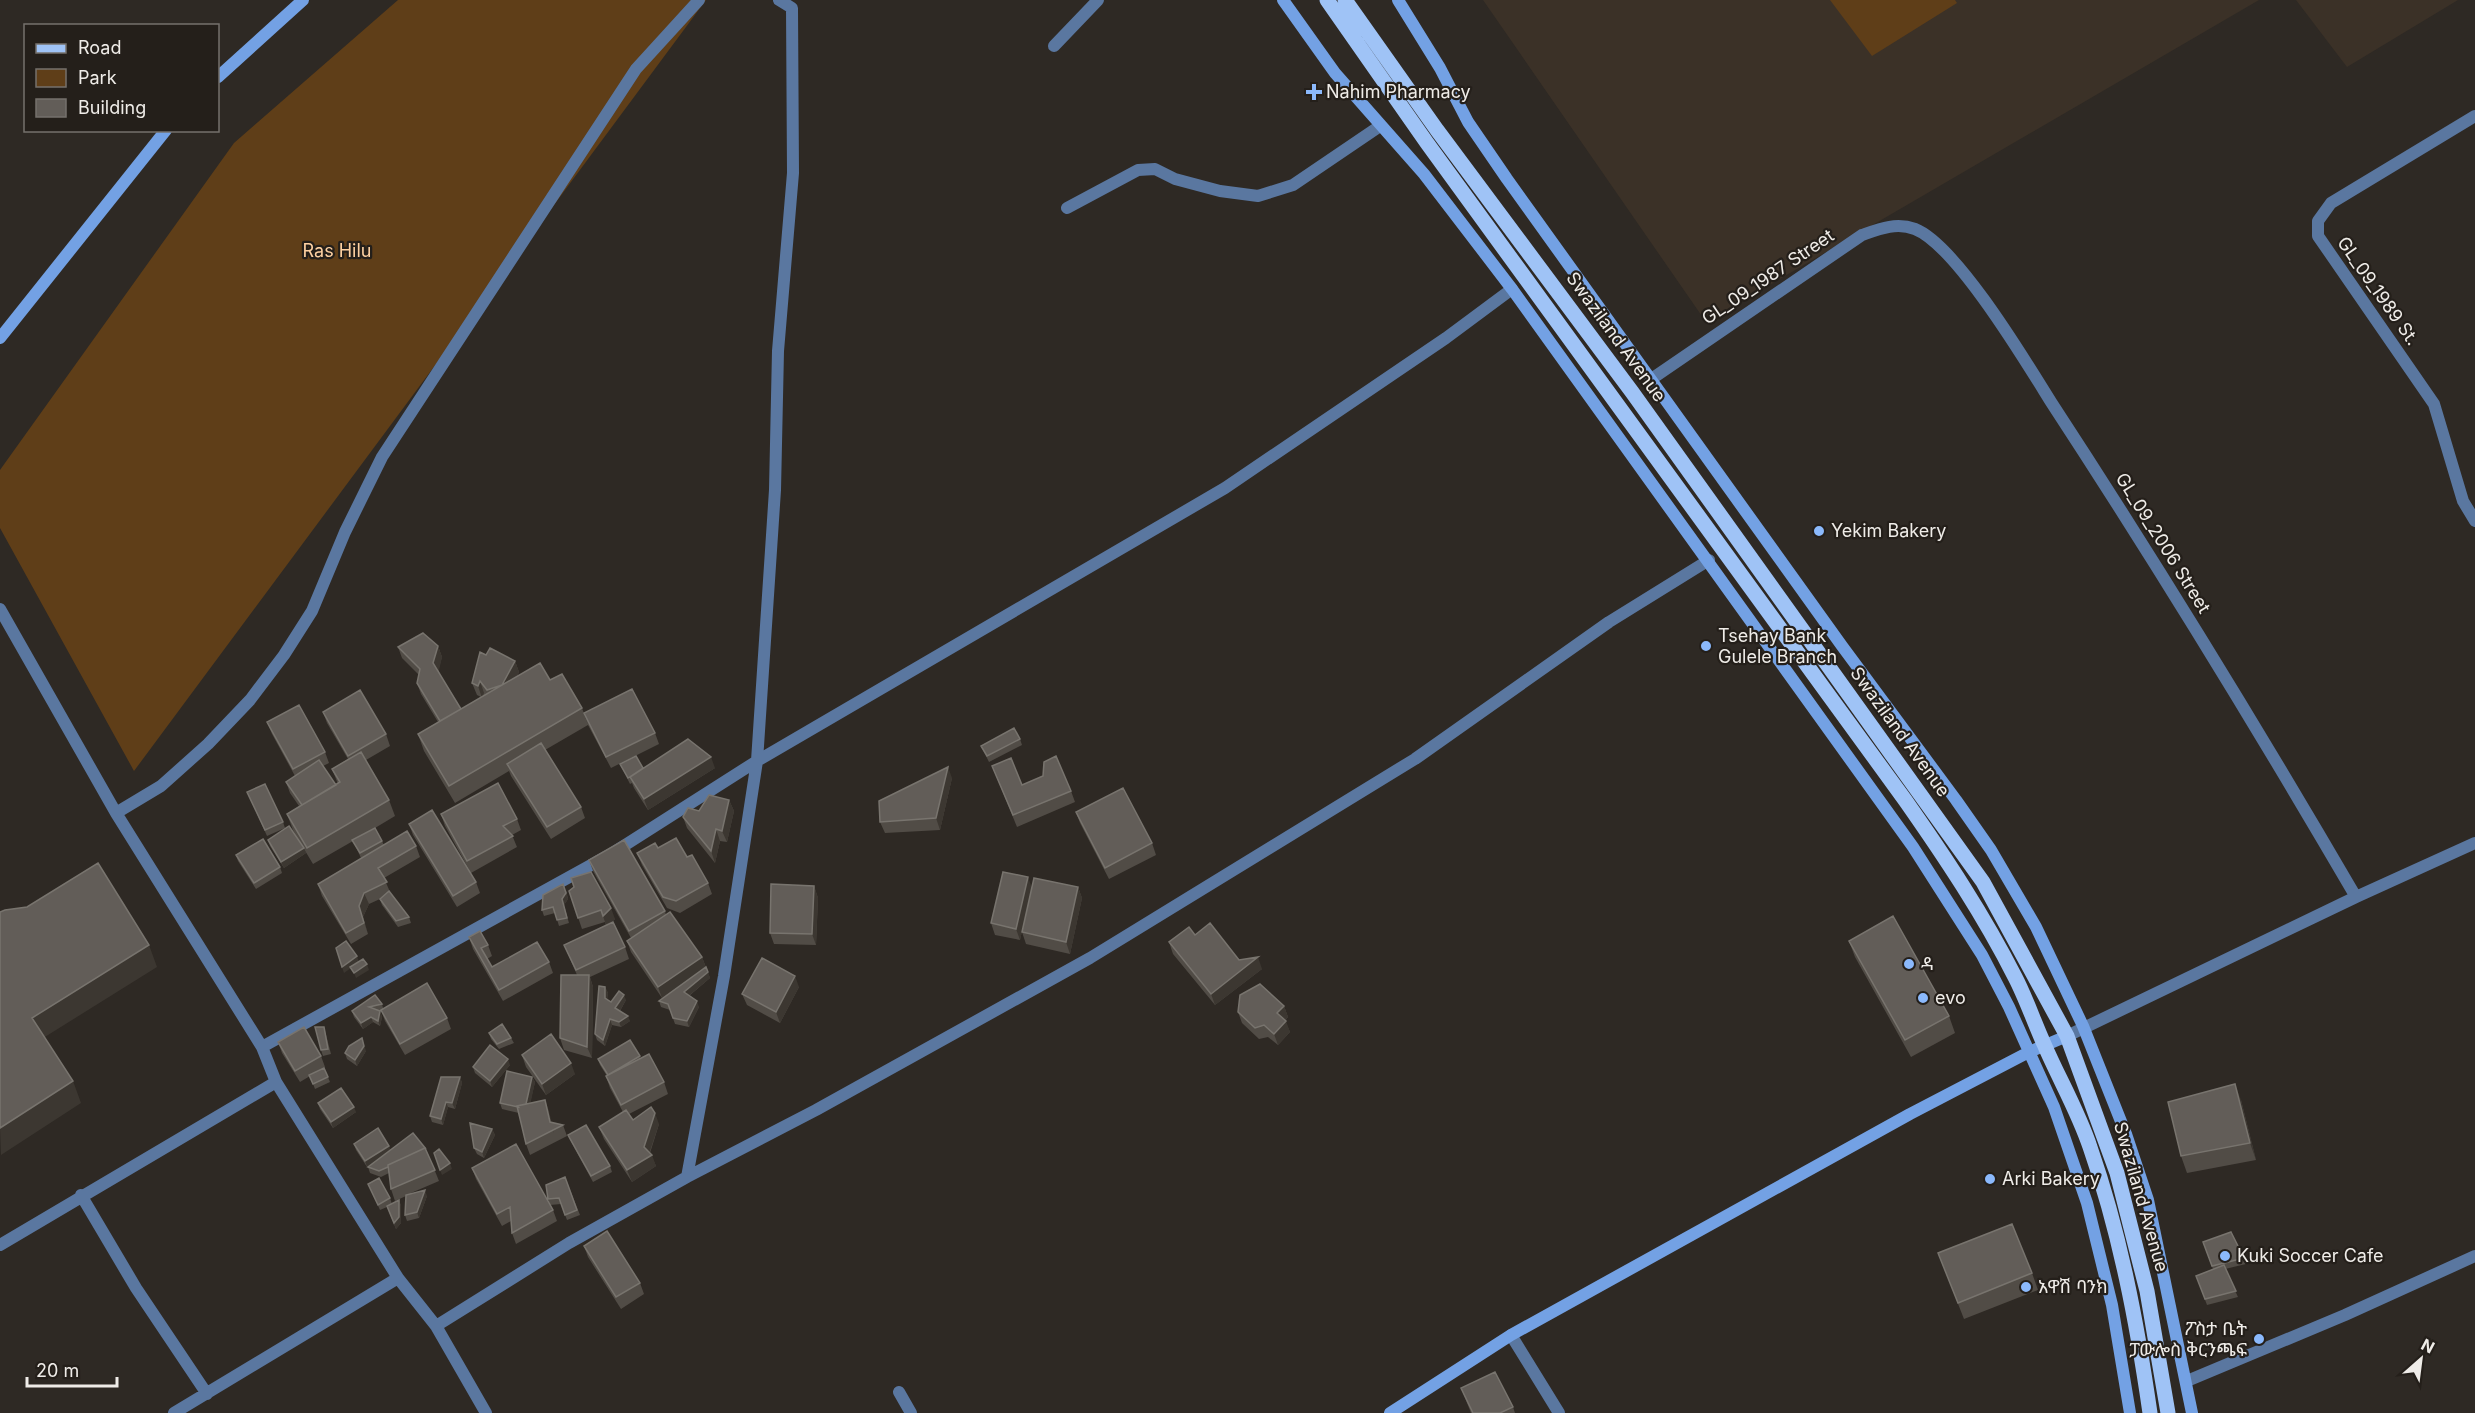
<svg xmlns="http://www.w3.org/2000/svg" width="2475" height="1413" font-family="Inter,'Noto Sans Ethiopic',sans-serif">
	<style>
		.built { fill: #3b3127 }
		.green { fill: #5f3e18 }
		.lines { fill: none; stroke-linecap: round; stroke-linejoin: round }
		.lane { stroke: #5a77a0; stroke-width: 12 }
		.street { stroke: #5a77a0; stroke-width: 12 }
		.secondary { stroke: #73a1e4; stroke-width: 12 }
		.primary { stroke: #9fc3f6; stroke-width: 15 }
		.wall { fill: #514c46 }
		.shaded-wall { fill: #3c3731 }
		.building { fill: #625d58; stroke: #78746e; stroke-width: 1.5 }
		.poi-dot { fill: #8bb9fc; stroke: #241f1a; stroke-width: 2 }
		.labels { text-anchor: middle; stroke-width: 4.5; stroke-linejoin: round; paint-order: stroke }
		.poi-label { font-size: 18px; fill: #efece8; stroke: #241f1a; text-anchor: start }
		.park-label { font-size: 18px; fill: #fdd0a1; stroke: #241f1a }
		.street-label { font-size: 18px; fill: #efece8; stroke: #241f1a }
	</style>
	<rect width="100%" height="100%" fill="#2e2924"/>
	<!-- built -->
	<path class="built" d="M1483 0H2259L1706 322Z
		M2296 0H2458L2347 67Z"/>
	<!-- green -->
	<path class="green" d="M398 0H706L134 771 0 528V470L234 143Z
		M1830 0H1955L1957 3 1872 56Z"/>
	<g class="lines">
		<!-- lane -->
		<path class="lane" d="M1067 208 1138 170 1155 169 1175 179 1220 191 1258 196 1293 185 1380 126"/>
		<!-- street -->
		<path class="street" d="M1054 46 1098 0
			M2475 116 2331 203 2318 221V236L2434 404 2463 501 2475 521
			M1650 380 1862 235C1879 229 1896 222 1915 229 1956 245 2026 362 2051 402 2157 564 2258 729 2356 897
			M0 609 116 813 262 1047 276 1082 398 1278 436 1326 486 1413
			M116 813 161 786 208 744 250 700 284 655 312 611 345 532 382 457 636 69 699 0
			M2067 1036 2356 897 2475 843
			M262 1047 611 854 757 761 1225 488 1446 338 1512 289
			M687 1177 724 976 757 761 775 490 778 351 793 173 792 8 779 0
			M81 1195 136 1288 207 1394
			M0 1245 276 1082
			M436 1326 569 1243 687 1177 816 1110 1090 958 1415 759 1609 622 1709 560
			M1511 1335 1559 1413
			M2187 1381 2345 1315 2475 1256
			M899 1392 911 1413
			M174 1413 398 1278"/>
		<!-- secondary -->
		<path class="secondary" d="M1283 0 1335 73 1424 174 1512 289 1913 847 1982 955 2009 1007 2054 1107 2087 1203 2112 1305 2130 1413
			M1398 0 1440 68 1468 122 1507 179 1842 646 1956 800 1991 850 2036 927 2083 1026 2126 1134 2148 1200 2192 1413
			M218 77 303 0
			M0 338 166 130
			M1390 1413 1511 1335 1910 1114 2029 1052 2067 1036"/>
		<!-- primary -->
		<path class="primary" d="M1327 0 1427 143 1905 800C1945 857 1983 914 2015 977 2026 998 2034 1022 2044 1044 2059 1079 2078 1111 2090 1147 2120 1233 2137 1323 2150 1413
			M1345 0 1437 130 1632 392 1983 882 2067 1036 2117 1173 2147 1291 2168 1413"/>
	</g>
	<!-- wall -->
	<path class="wall" d="M438 646 442 657 438 671 461 709 481 697 477 695 472 683 486 655 515 661 519 672 517 676 550 680 582 708 588 725 545 750 581 807 585 818 551 839 511 776 509 771 455 803 424 751 418 734 438 722 421 694 417 683 419 675 402 658 398 647Z
		M323 712 386 734 390 746 366 760 389 800 395 816 375 828 384 845 416 846 420 857 384 878 390 892 409 917 411 923 398 927 382 905 380 899 369 904 363 917 368 934 351 944 322 896 318 884 361 858 353 841 313 864 304 849 306 853 284 868 270 846 268 840 300 843 293 830 287 814 299 806 290 793 286 782 295 776 272 734 267 722 325 752 329 763 323 766 336 785 338 784 332 769 348 759 327 723Z
		M584 713 655 733 659 744 611 768 588 725Z
		M1020 739 1022 745 989 762 981 746Z
		M620 764 643 768H715L648 810 634 788 632 783 630 784Z
		M992 766 1022 785 1071 791 1075 802 1017 827Z
		M952 778 940 830 885 833 880 822Z
		M247 792 283 822 285 828 267 836Z
		M729 800 734 811 727 842 720 841 715 863 687 828 683 817Z
		M1076 812 1152 843 1156 855 1109 879 1080 823Z
		M441 814 517 819 521 830 512 835 517 847 471 873 445 826Z
		M409 824 476 882 480 893 457 907 413 835Z
		M658 848 687 857 708 883 712 894 680 913 667 908 642 865 637 853Z
		M236 855 280 867 282 873 256 889 238 861Z
		M589 860 665 911 666 915 702 957 710 978 689 996 699 1007 689 1027 675 1024 670 1010 661 1007 659 1001 686 982 662 998 631 952 627 941 631 938 593 871Z
		M814 886 818 898 816 945 774 944 770 933Z
		M1078 887 1082 898 1070 954 1026 944 1022 932 1028 903 1020 940 995 935 991 923 1032 888Z
		M566 890 568 899 564 905 569 923 559 926 555 913 544 916 542 910Z
		M569 891 615 919 612 922 625 947 629 959 590 977 593 987 592 1058 564 1050 560 1038 577 975 564 945 606 925 605 922 582 929Z
		M1195 935 1239 960 1262 969 1215 1005 1173 954 1169 942Z
		M469 937 488 945 492 956 487 959 492 967 549 962 553 973 503 1001 473 949Z
		M1849 941 1949 1016 1955 1033 1911 1057 1855 957Z
		M605 987 608 993 607 999 611 1002 626 1000 620 1011 630 1021 621 1027 612 1025 605 1046 597 1040 595 1034Z
		M799 987 780 1023 747 1005 742 994Z
		M375 995 382 1004 383 1008 447 1018 451 1029 405 1055 385 1021 381 1010 379 1011H380L382 1017 380 1026 373 1022 363 1029 354 1017 352 1011Z
		M1284 1006 1288 1017 1285 1021 1290 1032 1278 1045 1268 1037 1259 1039 1242 1023 1238 1012Z
		M324 1027 331 1054 323 1056 321 1050Z
		M489 1033 511 1038 514 1043 499 1049 491 1039Z
		M278 1042 321 1056 325 1067 324 1068 330 1082 315 1089 310 1076 300 1082 282 1053Z
		M366 1051 357 1066 347 1059 345 1053Z
		M522 1055 575 1074 546 1095 526 1067Z
		M640 1056V1058L664 1082 668 1094 629 1114 633 1120 659 1124 650 1153 656 1166 632 1182 604 1139 599 1127 623 1112 610 1088 606 1076H607L600 1065 598 1059Z
		M510 1065 492 1087 475 1073 473 1067Z
		M460 1077 462 1083 455 1109 448 1107 443 1125 432 1122 430 1116Z
		M532 1077 535 1082 530 1103 545 1100 551 1122 563 1125 567 1136 530 1155 526 1144 519 1113 502 1109 500 1103Z
		M2241 1100 2256 1160 2187 1173 2181 1156Z
		M318 1103 356 1112 333 1128 320 1109Z
		M492 1129 495 1135 484 1158 477 1154 474 1148Z
		M568 1135 610 1166 612 1172 593 1182 570 1140Z
		M354 1144 391 1150 426 1149 439 1181 411 1193 427 1196 419 1218 407 1221 405 1215 406 1196 395 1201 391 1189 389 1173 381 1177 370 1173 368 1167 376 1161 367 1167 356 1150Z
		M472 1168 553 1210 557 1221 516 1244 512 1233 511 1221 502 1226 476 1179Z
		M565 1177 580 1215 567 1220 561 1204 550 1205 548 1199Z
		M368 1184 390 1198 392 1204 399 1200 401 1206V1223L396 1229 387 1207 380 1210Z
		M2203 1242 2244 1258 2246 1264 2225 1269 2238 1297 2207 1305 2196 1276 2213 1269Z
		M584 1246 640 1283 644 1294 621 1309 588 1257Z
		M1938 1253 2032 1273 2038 1290 1964 1319Z
		M1461 1388 1513 1407 1515 1413H1471Z"/>
	<!-- shaded-wall -->
	<path class="shaded-wall" d="M438 646 442 657 438 675 433 663Z
		M515 661 519 672 507 696 502 685Z
		M480 681 484 693 482 698 478 686Z
		M711 757 715 768 648 810 644 799Z
		M948 767 952 778 940 830 936 818Z
		M729 800 734 811 727 842 722 831Z
		M716 829 720 841 715 863 711 851Z
		M304 848 306 853 284 868 281 862Z
		M1028 877 1032 888 1020 940 1016 929Z
		M563 884 568 899 564 905 569 923 562 899Z
		M814 886 818 898 816 945 812 934Z
		M1078 887 1082 898 1070 954 1066 942Z
		M364 893 369 904 363 917 368 934 359 906Z
		M611 908 615 919 607 928 603 916Z
		M149 945 157 967 40 1040 32 1018Z
		M357 956 359 962 344 973 342 967Z
		M702 957 706 968 662 998 658 987Z
		M1258 957 1262 969 1215 1005 1211 994Z
		M367 964 369 970 356 978 354 973Z
		M708 972 710 978 686 998 684 992Z
		M589 975 593 987 592 1058 587 1047Z
		M795 976 799 987 780 1023 776 1012Z
		M605 987 608 993 607 1003 605 998Z
		M624 995 626 1000 618 1014 615 1008Z
		M697 1001 699 1007 689 1027 687 1021Z
		M1284 1006 1288 1017 1282 1024 1277 1013Z
		M380 1011 382 1017 380 1026 378 1021Z
		M628 1016 630 1021 621 1027 619 1022Z
		M371 1017 373 1022 363 1029 361 1023Z
		M610 1019 612 1025 605 1046 603 1040Z
		M1286 1021 1290 1032 1278 1045 1274 1034Z
		M362 1038 366 1051 357 1066 355 1060Z
		M508 1059 510 1065 492 1087 490 1081Z
		M571 1063 575 1074 546 1095 542 1084Z
		M460 1077 462 1083 455 1109 452 1103Z
		M532 1077 535 1082 528 1115 525 1109Z
		M73 1081 81 1103 1 1155 0 1128Z
		M2235 1084 2241 1100 2256 1160 2250 1143Z
		M545 1100 549 1111 554 1133 550 1122Z
		M446 1102 448 1107 443 1125 441 1119Z
		M354 1107 356 1112 333 1128 331 1122Z
		M655 1113 659 1124 648 1157 652 1155 656 1166 632 1182 627 1170 644 1147Z
		M492 1129 495 1135 484 1158 482 1152Z
		M389 1146 391 1151 367 1167 365 1161Z
		M450 1163 452 1169 442 1175 440 1170Z
		M425 1190 427 1196 419 1218 417 1212Z
		M399 1200 401 1206V1223L396 1229 394 1223Z"/>
	<!-- building -->
	<path class="building" d="M423 633 438 646 433 663 461 709 440 721 417 683 420 669 398 647Z
		M490 648 515 661 502 685 487 690 480 681 478 686 472 683 480 652 486 655Z
		M540 663 550 680 562 674 582 708 449 786 418 734Z
		M632 689 655 733 606 757 584 713Z
		M360 690 386 734 348 756 323 712Z
		M299 705 325 752 293 769 267 722Z
		M1014 728 1020 739 987 756 981 746Z
		M688 739 711 757 644 799 630 777Z
		M541 743 581 807 547 827 507 764Z
		M361 752 389 800 307 848 287 814 340 782 332 769Z
		M636 756 643 768 628 778 620 764Z
		M1056 756 1071 791 1013 815 992 766 1011 758 1022 785 1043 776 1044 762Z
		M319 760 336 785 302 805 286 782Z
		M948 767 936 818 880 822 879 801Z
		M498 783 517 819 503 826 513 836 467 861 441 814Z
		M265 784 283 822 265 830 247 792Z
		M1123 788 1152 843 1105 868 1076 812Z
		M709 795 729 800 722 831 716 829 711 851 683 817 688 808 699 811Z
		M432 810 476 882 453 896 409 824Z
		M289 826 304 848 281 862 268 840Z
		M375 828 382 841 360 853 352 840Z
		M407 831 416 846 378 868 387 882 364 893 359 906 364 923 346 933 318 884Z
		M676 838 687 857 692 855 708 883 676 901 663 897 637 853 655 843 658 848Z
		M263 839 280 867 254 883 236 855Z
		M624 840 665 911 629 931 589 860Z
		M98 863 149 945 32 1018 73 1081 0 1128V912L5 910 27 907Z
		M591 872 611 908 603 916 601 910 578 918 569 891 574 887 571 878Z
		M1003 872 1028 877 1016 929 991 923Z
		M1034 878 1078 887 1066 942 1022 932Z
		M563 884 566 893 562 899 567 918 557 920 553 907 542 910 543 895Z
		M771 884 814 886 812 934 770 933Z
		M389 891 409 917 396 921 380 899Z
		M670 912 702 957 658 987 627 941Z
		M1893 916 1949 1016 1905 1040 1849 941Z
		M613 922 625 947 576 970 564 945Z
		M1210 923 1239 960 1258 957 1211 994 1169 942 1189 927 1195 935Z
		M480 931 488 945 481 948 492 967 537 942 549 962 499 990 469 937Z
		M346 941 357 956 342 967 336 948Z
		M762 958 795 976 776 1012 742 994Z
		M363 959 367 964 354 973 350 967Z
		M706 967 708 972 684 992 697 1001 687 1021 673 1018 668 1004 659 1001Z
		M561 975H589L587 1047 560 1038Z
		M427 983 447 1018 400 1044 381 1010Z
		M1260 984 1284 1006 1277 1013 1286 1021 1274 1034 1264 1025 1255 1028 1238 1012 1240 995Z
		M599 986 605 987V998L611 1002 619 991 624 995 615 1008 628 1016 619 1022 610 1019 603 1040 595 1034Z
		M375 995 382 1004 369 1007 380 1011 378 1021 371 1017 361 1023 352 1011Z
		M502 1024 511 1038 497 1044 489 1033Z
		M304 1027 321 1056 295 1071 278 1042Z
		M315 1027H324L328 1049 321 1050Z
		M551 1034 571 1063 542 1084 522 1055Z
		M362 1038 364 1046 355 1060 345 1053 349 1046Z
		M630 1040 640 1056 608 1075 598 1059Z
		M490 1045 508 1059 490 1081 473 1067Z
		M649 1054 664 1082 621 1105 606 1076Z
		M324 1068 328 1077 313 1084 309 1075Z
		M507 1071 532 1077 526 1104 517 1106 518 1107 500 1103Z
		M441 1077H460L452 1103 446 1102 441 1119 430 1116Z
		M2235 1084 2250 1143 2181 1156 2168 1102Z
		M341 1088 354 1107 331 1122 318 1103Z
		M545 1100 550 1122 563 1125 526 1144 517 1106Z
		M651 1107 655 1113 644 1147 652 1155 627 1170 599 1127 626 1110 633 1120Z
		M470 1123 492 1129 482 1152 474 1148Z
		M586 1125 610 1166 591 1176 568 1135Z
		M378 1128 389 1146 365 1161 354 1144Z
		M413 1133 426 1149 425 1148 388 1165V1167L379 1171 368 1167Z
		M516 1144 553 1210 512 1233 510 1207 497 1214 472 1168Z
		M425 1148 435 1170 391 1189 388 1165Z
		M439 1149 450 1163 440 1170 434 1153Z
		M565 1177 577 1210 565 1215 559 1198 548 1199 546 1185Z
		M379 1178 390 1198 378 1205 368 1184Z
		M425 1190 417 1212 405 1215 406 1195Z
		M399 1200V1217L394 1223 387 1206Z
		M2012 1224 2032 1273 1958 1303 1938 1253Z
		M607 1231 640 1283 616 1297 584 1246Z
		M2231 1232 2244 1258 2212 1266 2203 1242Z
		M2224 1265 2236 1291 2205 1299 2196 1276Z
		M1495 1372 1513 1407 1500 1413H1473L1461 1388Z"/>
	<!-- markers -->
	<g class="poi-dot">
		<path d="M1311 83h6v6h6v6h-6v6h-6v-6h-6v-6h6z"/>
		<circle cx="1819" cy="531" r="6"/>
		<circle cx="1706" cy="646" r="6"/>
		<circle cx="1909" cy="964" r="6"/>
		<circle cx="1923" cy="998" r="6"/>
		<circle cx="1990" cy="1179" r="6"/>
		<circle cx="2225" cy="1256" r="6"/>
		<circle cx="2026" cy="1287" r="6"/>
		<circle cx="2259" cy="1339" r="6"/>
	</g>
	<g class="labels">
		<!-- poi labels -->
		<g class="poi-label">
			<text x="1326" y="98">Nahim Pharmacy</text>
			<text x="1831" y="537">Yekim Bakery</text>
			<text x="1718" y="642">Tsehay Bank<tspan x="1718" dy="21">Gulele Branch</tspan></text>
			<text x="1921" y="970">ዳ</text>
			<text x="1935" y="1004">evo</text>
			<text x="2002" y="1185">Arki Bakery</text>
			<text x="2237" y="1262">Kuki Soccer Cafe</text>
			<text x="2038" y="1293">አዋሽ ባንክ</text>
			<text x="2247" y="1335" text-anchor="end">ፖስታ ቤት<tspan x="2247" dy="21">ፓውሎስ ቅርንጫፍ</tspan></text>
		</g>
		<!-- park labels -->
		<g class="park-label">
			<text x="337" y="257">Ras Hilu</text>
		</g>
		<!-- street labels -->
		<g class="street-label">
			<text transform="translate(1768 277) rotate(-34)" y="6">GL_09_1987 Street</text>
			<text transform="translate(2378 291) rotate(55)" y="6">GL_09_1989 St.</text>
			<text transform="translate(1616 337) rotate(54)" y="6">Swaziland Avenue</text>
			<text transform="translate(2163 543) rotate(58)" y="6">GL_09_2006 Street</text>
			<text transform="translate(1900 732) rotate(54)" y="6">Swaziland Avenue</text>
			<text transform="translate(2141 1197) rotate(74)" y="6">Swaziland Avenue</text>
		</g>
	</g>
	<!-- legend -->
	<rect x="24" y="24" width="195" height="108" fill="#241f1a" stroke="#75716c" stroke-width="1.5"/>
	<rect x="36" y="44" width="30" height="9" fill="#9fc3f6" stroke="#75716c" stroke-width="1.5"/>
	<text x="78" y="54" font-size="18" fill="#efece8">Road</text>
	<rect x="36" y="69" width="30" height="18" fill="#5f3e18" stroke="#75716c" stroke-width="1.5"/>
	<text x="78" y="84" font-size="18" fill="#efece8">Park</text>
	<rect x="36" y="99" width="30" height="18" fill="#625d58" stroke="#75716c" stroke-width="1.5"/>
	<text x="78" y="114" font-size="18" fill="#efece8">Building</text>
	<!-- north arrow -->
	<g transform="translate(2421 1359) rotate(28)" stroke="#241f1a" stroke-width="4.5" paint-order="stroke">
	<path d="M0-4.5L10 22L0 15L-10 22Z" fill="#efece8"/>
	<text y="-9" font-size="16" font-weight="bold" text-anchor="middle" fill="#efece8">N</text>
	</g>
	<!-- scale -->
	<path d="M27 1377v9h90v-9" fill="none" stroke="#efece8" stroke-width="3"/>
	<text x="36" y="1377" font-size="18" fill="#efece8" stroke="#241f1a" stroke-width="4.5" paint-order="stroke">20 m</text>
</svg>
